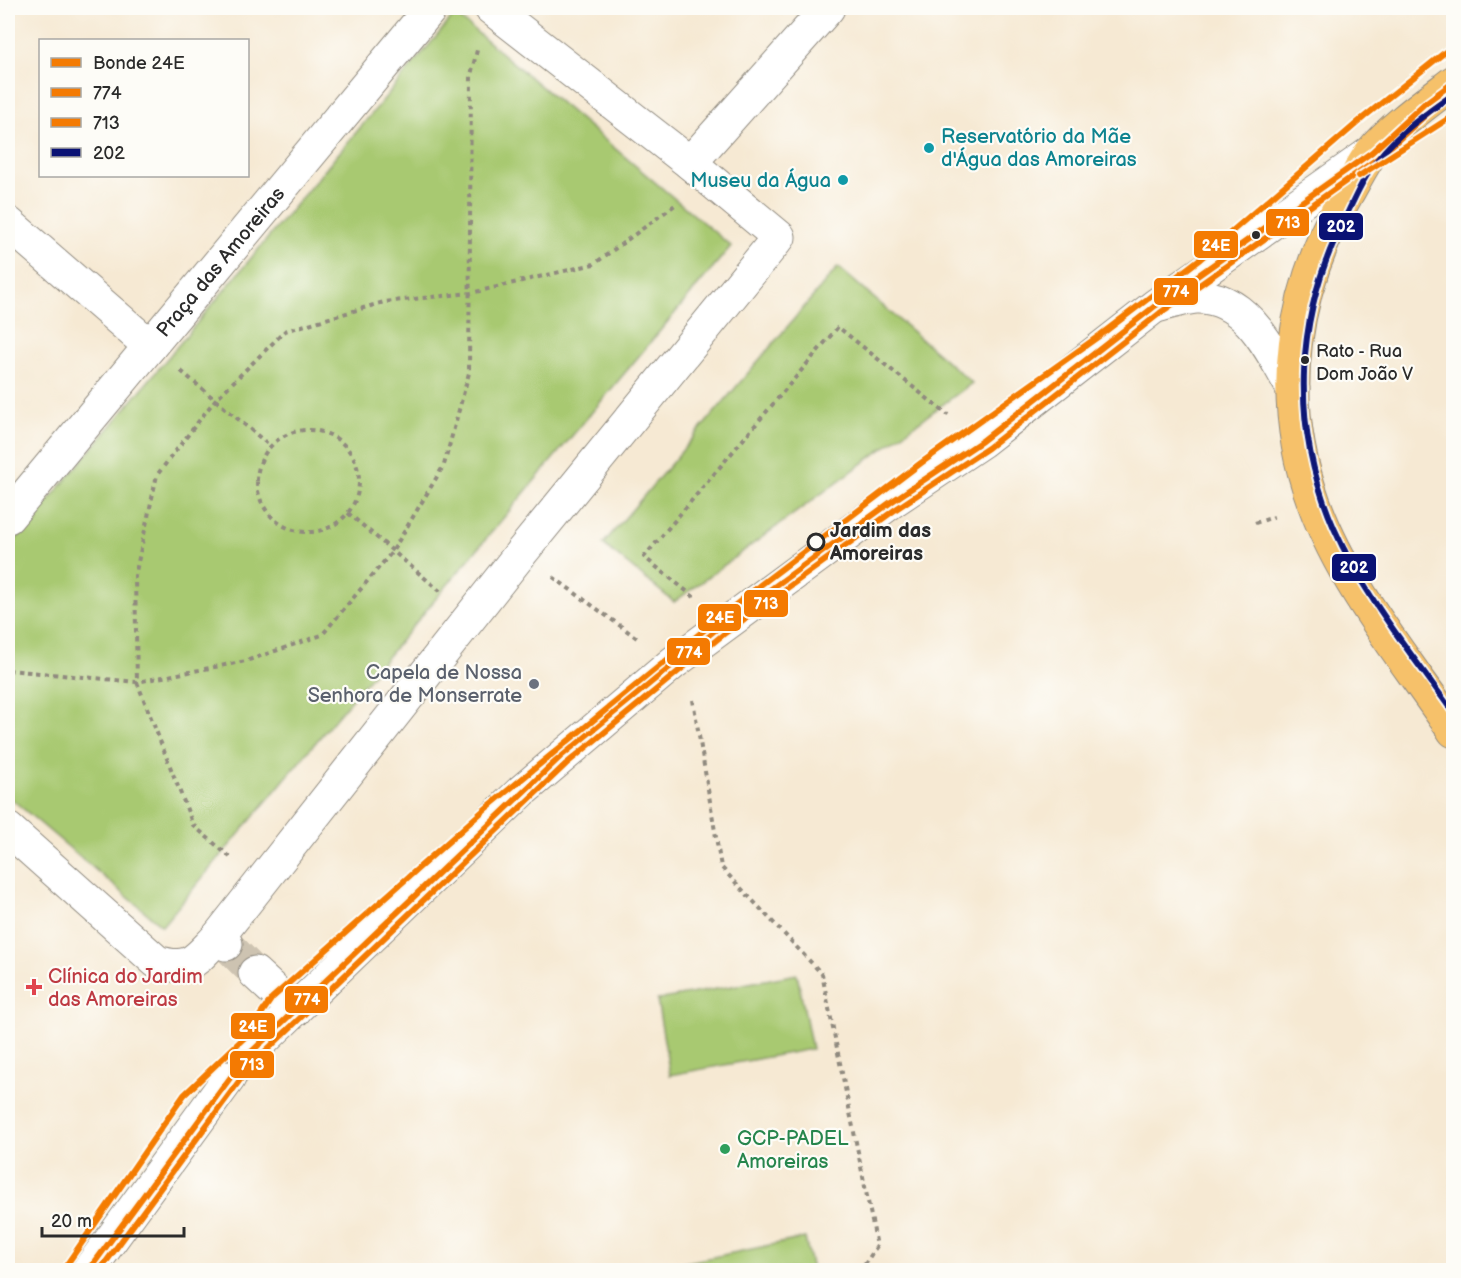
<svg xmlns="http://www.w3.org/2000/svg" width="1461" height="1278" font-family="'Balsamiq Sans',sans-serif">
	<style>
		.green { fill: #a8c971; stroke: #6a7a4e; stroke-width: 1.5 }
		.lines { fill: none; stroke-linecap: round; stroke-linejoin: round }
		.minor-tunnel { stroke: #cdc3b1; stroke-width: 33; stroke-dasharray: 33 16; stroke-linecap: butt }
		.minor-casing { stroke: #908a7f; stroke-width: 35 }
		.major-casing { stroke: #908a7f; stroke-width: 35 }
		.path { stroke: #908a7f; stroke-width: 4; stroke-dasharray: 4.5 4.5; stroke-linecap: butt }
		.minor { stroke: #fff; stroke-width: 33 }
		.major { stroke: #f6c16b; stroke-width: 33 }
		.bus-1-casing { stroke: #fdfcf7; stroke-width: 10 }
		.bus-2-casing { stroke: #fdfcf7; stroke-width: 10 }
		.bus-3-casing { stroke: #fdfcf7; stroke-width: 10 }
		.bus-1 { stroke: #f47a02; stroke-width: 6 }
		.bus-2 { stroke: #f47a02; stroke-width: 6 }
		.bus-3 { stroke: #0a1274; stroke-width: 6 }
		.tram-1-casing { stroke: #fdfcf7; stroke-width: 10 }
		.tram-1 { stroke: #f47b02; stroke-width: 6 }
		.culture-dot { fill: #0f9aa8; stroke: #fdfcf7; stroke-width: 2 }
		.bus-dot { fill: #2b2b2b; stroke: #fdfcf7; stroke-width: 2 }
		.stop-dot { fill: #fdfcf7; stroke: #2b2b2b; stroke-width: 3 }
		.worship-dot { fill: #6b7280; stroke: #fdfcf7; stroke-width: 2 }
		.health-dot { fill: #e0444e; stroke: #fdfcf7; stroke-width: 2 }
		.leisure-dot { fill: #2e9e5b; stroke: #fdfcf7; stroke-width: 2 }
		.labels { text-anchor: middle; stroke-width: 4.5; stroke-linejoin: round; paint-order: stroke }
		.bus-label { font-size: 18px; fill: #2b2b2b; stroke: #fdfcf7; text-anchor: start }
		.culture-label { font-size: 20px; fill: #0d838f; stroke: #fdfcf7; text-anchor: start }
		.street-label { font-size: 20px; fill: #2b2b2b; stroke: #fdfcf7 }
		.stop-label { font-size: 20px; font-weight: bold; fill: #2b2b2b; stroke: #fdfcf7; text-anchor: start }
		.worship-label { font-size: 20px; fill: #5b616d; stroke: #fdfcf7; text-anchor: end }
		.health-label { font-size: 20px; fill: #be3a42; stroke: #fdfcf7; text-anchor: start }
		.leisure-label { font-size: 20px; fill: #27864d; stroke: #fdfcf7; text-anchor: start }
		.line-badge { stroke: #fdfcf7; stroke-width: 2 }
		.badge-label { font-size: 16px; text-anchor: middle; font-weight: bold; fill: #fff }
	</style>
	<rect width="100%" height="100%" fill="#fdfcf7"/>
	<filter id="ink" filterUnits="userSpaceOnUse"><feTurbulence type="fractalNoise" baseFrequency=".0167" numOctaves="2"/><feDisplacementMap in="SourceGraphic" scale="12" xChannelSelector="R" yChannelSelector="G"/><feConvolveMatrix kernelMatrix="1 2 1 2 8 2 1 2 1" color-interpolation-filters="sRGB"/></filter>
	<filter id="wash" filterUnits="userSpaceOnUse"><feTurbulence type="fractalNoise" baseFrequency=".008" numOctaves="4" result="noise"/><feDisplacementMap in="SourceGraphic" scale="24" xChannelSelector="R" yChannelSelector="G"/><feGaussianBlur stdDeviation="1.35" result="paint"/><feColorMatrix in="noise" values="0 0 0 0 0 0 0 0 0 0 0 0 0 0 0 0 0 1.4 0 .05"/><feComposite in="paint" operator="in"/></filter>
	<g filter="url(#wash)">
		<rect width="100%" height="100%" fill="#f6e9d3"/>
		<!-- green -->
		<path class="green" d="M455 14 731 246 162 926 8 796V549Z
			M838 267 972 383 674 602 603 544Z
			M797 974 812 1049 670 1075 657 1000Z
			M805 1238 812 1270H665L664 1267Z"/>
	</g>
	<g filter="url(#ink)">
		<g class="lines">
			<!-- minor-tunnel -->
			<path class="minor-tunnel" d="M226 944 255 973
				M229 1078 257 1046"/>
			<!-- minor casing -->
			<g class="minor-casing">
				<g id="minor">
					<path d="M690 163 828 8"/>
					<path d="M8 223 150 346"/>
					<path d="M1160 305C1171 302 1185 298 1196 297 1247 295 1272 353 1293 389"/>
					<path id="s1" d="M8 517 431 8"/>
					<path d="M8 829 157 962C191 972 195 960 218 937L226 944"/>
					<path d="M218 937 521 553 779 237 690 163 491 8"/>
					<path d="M255 973 295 1010"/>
					<path d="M257 1046 522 791 673 663 891 502 982 441 1155 306 1372 152"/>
					<path d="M89 1270 229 1078"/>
				</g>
			</g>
			<!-- major casing -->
			<g class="major-casing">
				<path id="major" d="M1454 82C1429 101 1390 129 1371 153 1362 165 1355 180 1348 192 1292 288 1275 397 1314 503 1344 586 1405 658 1454 731"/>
			</g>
			<!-- path -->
			<path class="path" d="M181 371 270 446
				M257 481a51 51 0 1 1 102 0a51 51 0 1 1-102 0Z
				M348 513 440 591
				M1255 523 1274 517
				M553 577 637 638
				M694 597 644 557 838 327 948 415
				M8 670 137 682 246 661 322 635 392 552 444 465 469 373 471 75 477 50
				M693 700 721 867 822 974 877 1246 861 1270
				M230 857 193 825 137 682 135 576 157 475 215 400 285 331 384 302 471 293 594 264 675 205"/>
			<!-- minor -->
			<use href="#minor" class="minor"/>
			<!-- major -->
			<use href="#major" class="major"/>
			<!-- bus-1 casing -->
			<g class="bus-1-casing">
				<path id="bus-1" d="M89 1270 244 1059 560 757 720 626 891 502 982 441 1155 306 1372 152 1424 104 1454 82"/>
			</g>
			<!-- bus-2 casing -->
			<g class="bus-2-casing">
				<path id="bus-2" d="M100 1270 251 1065 566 764 725 633 896 509 988 448 1160 313 1377 159 1430 111 1454 94"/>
			</g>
			<!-- bus-3 casing -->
			<g class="bus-3-casing">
				<path id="bus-3" d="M1454 94C1427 113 1398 133 1378 159 1365 175 1356 195 1347 214 1295 313 1289 424 1334 528 1363 595 1412 654 1454 714"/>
			</g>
			<!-- bus-1 -->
			<use href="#bus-1" class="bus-1"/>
			<!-- bus-2 -->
			<use href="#bus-2" class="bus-2"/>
			<!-- bus-3 -->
			<use href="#bus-3" class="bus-3"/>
			<!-- tram-1 casing -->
			<g class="tram-1-casing">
				<path id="tram-1" d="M1359 176 1454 115
					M63 1270 184 1095 247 1035 272 998 484 810 652 672 759 586 921 463 1099 336 1200 259 1364 117 1454 45"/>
			</g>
			<!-- tram-1 -->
			<use href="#tram-1" class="tram-1"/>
		</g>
	</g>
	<!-- markers -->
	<g class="culture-dot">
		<circle cx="929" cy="148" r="6"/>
		<circle cx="843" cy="180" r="6"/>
	</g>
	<g class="bus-dot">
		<circle cx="1256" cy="235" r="5"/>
		<circle cx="1305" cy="360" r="5"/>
	</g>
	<circle class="stop-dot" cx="816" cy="542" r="8"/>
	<circle class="worship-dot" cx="534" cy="684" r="6"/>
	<path class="health-dot" d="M31 978h6v6h6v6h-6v6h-6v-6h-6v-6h6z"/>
	<circle class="leisure-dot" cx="725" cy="1149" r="6"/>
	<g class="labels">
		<!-- bus labels -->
		<g class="bus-label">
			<text x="1316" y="357">Rato - Rua<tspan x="1316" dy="23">Dom João V</tspan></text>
		</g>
		<!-- culture labels -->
		<g class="culture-label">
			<text x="941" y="143">Reservatório da Mãe<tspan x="941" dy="23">d'Água das Amoreiras</tspan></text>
			<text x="831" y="187" text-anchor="end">Museu da Água</text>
		</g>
		<!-- street labels -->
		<g class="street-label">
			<text dy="7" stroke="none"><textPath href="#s1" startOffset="332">Praça das Amoreiras</textPath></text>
		</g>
		<!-- stop labels -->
		<g class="stop-label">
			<text x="830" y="537">Jardim das<tspan x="830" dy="23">Amoreiras</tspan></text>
		</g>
		<!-- worship labels -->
		<g class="worship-label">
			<text x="522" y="679">Capela de Nossa<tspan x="522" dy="23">Senhora de Monserrate</tspan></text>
		</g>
		<!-- health labels -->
		<g class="health-label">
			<text x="48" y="983">Clínica do Jardim<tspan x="48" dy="23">das Amoreiras</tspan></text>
		</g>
		<!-- leisure labels -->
		<g class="leisure-label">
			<text x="737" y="1145">GCP-PADEL<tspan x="737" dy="23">Amoreiras</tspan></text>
		</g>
	</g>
	<g class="line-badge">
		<rect x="1265" y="208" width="45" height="29" rx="6" fill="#f47a02"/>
		<rect x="1318" y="212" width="46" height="29" rx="6" fill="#0a1274"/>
		<rect x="1193" y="230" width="46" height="29" rx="6" fill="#f47b02"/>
		<rect x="1153" y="277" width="46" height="29" rx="6" fill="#f47a02"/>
		<rect x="1331" y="553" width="46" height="29" rx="6" fill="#0a1274"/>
		<rect x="743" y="589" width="46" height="29" rx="6" fill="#f47a02"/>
		<rect x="697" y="603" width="45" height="29" rx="6" fill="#f47b02"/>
		<rect x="666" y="637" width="45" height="29" rx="6" fill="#f47a02"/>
		<rect x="284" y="985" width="45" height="29" rx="6" fill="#f47a02"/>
		<rect x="230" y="1012" width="46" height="28" rx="6" fill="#f47b02"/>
		<rect x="229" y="1050" width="46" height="29" rx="6" fill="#f47a02"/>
	</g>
	<g class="badge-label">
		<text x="1288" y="228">713</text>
		<text x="1341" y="232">202</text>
		<text x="1216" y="251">24E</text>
		<text x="1176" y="297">774</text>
		<text x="1354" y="573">202</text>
		<text x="766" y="609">713</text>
		<text x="720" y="623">24E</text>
		<text x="689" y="658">774</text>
		<text x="307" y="1005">774</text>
		<text x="253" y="1032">24E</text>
		<text x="252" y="1070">713</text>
	</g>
	<!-- margin -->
	<rect width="1461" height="1278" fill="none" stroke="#fdfcf7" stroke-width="30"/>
	<!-- legend -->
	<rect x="39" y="39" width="210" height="138" fill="#fdfcf7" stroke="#a9a8a5" stroke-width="1.5"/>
	<rect x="51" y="58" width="30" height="9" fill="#f47b02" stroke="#a9a8a5" stroke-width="1.5"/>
	<text x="93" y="69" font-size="18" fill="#2b2b2b">Bonde 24E</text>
	<rect x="51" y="88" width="30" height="9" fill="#f47a02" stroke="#a9a8a5" stroke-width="1.5"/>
	<text x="93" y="99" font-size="18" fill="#2b2b2b">774</text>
	<rect x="51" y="118" width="30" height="9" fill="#f47a02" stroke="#a9a8a5" stroke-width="1.5"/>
	<text x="93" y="129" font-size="18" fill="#2b2b2b">713</text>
	<rect x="51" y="148" width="30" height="9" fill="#0a1274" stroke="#a9a8a5" stroke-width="1.5"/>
	<text x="93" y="159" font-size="18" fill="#2b2b2b">202</text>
	<!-- scale -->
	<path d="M42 1227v9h142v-9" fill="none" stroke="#2b2b2b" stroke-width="3"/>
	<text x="51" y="1227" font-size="18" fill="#2b2b2b" stroke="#fdfcf7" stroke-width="4.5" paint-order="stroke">20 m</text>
</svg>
